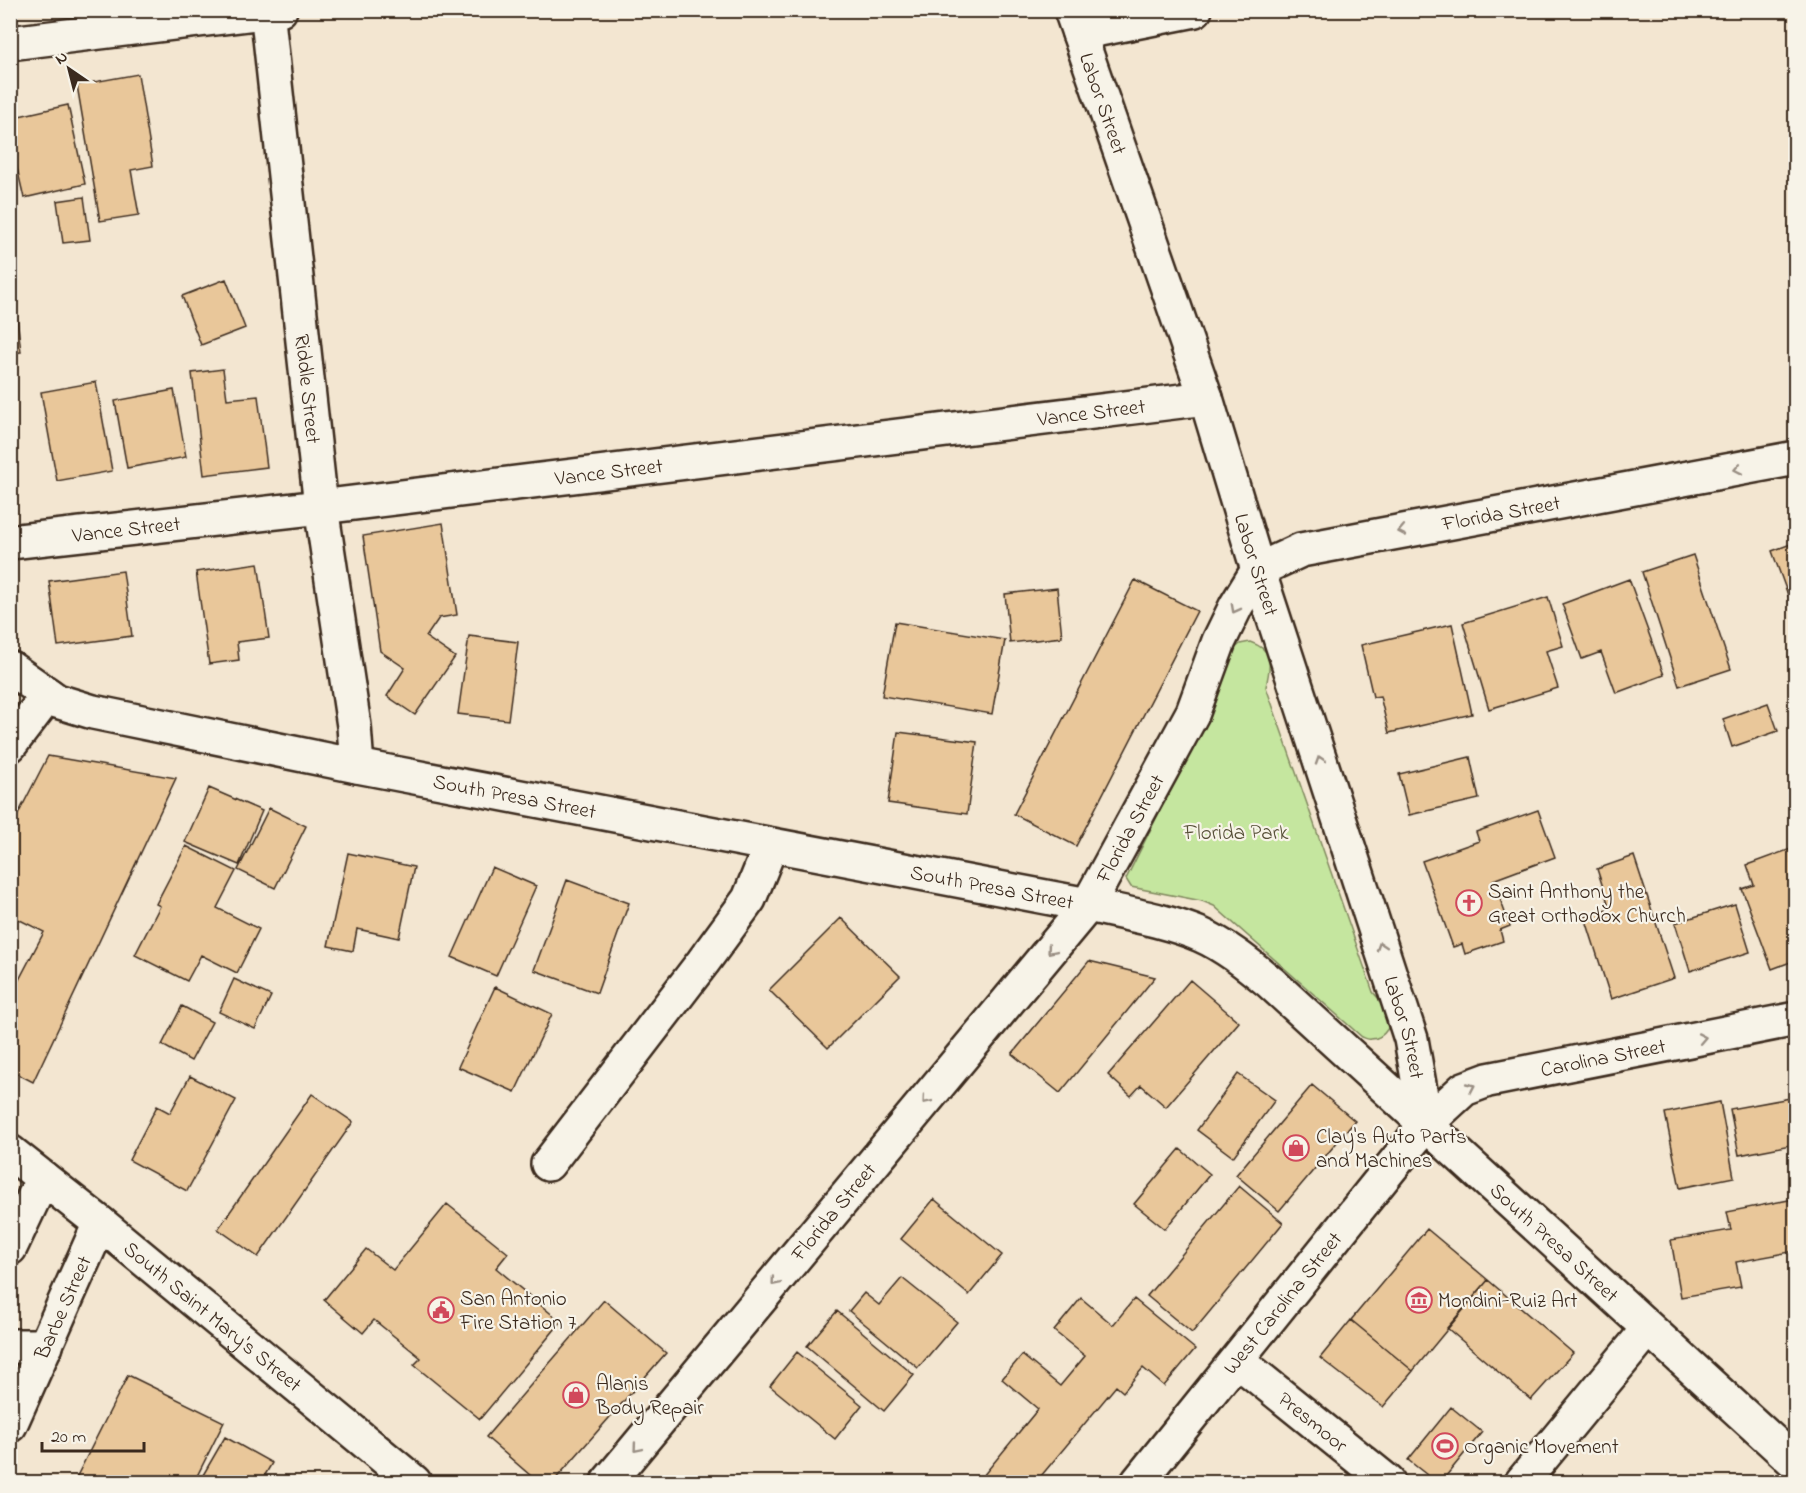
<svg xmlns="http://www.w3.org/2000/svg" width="1806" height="1493" font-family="'Indie Flower',sans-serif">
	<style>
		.green { fill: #c5e69f; stroke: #80885e; stroke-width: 1.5 }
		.building { fill: #e9c79a; stroke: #3b2a1e; stroke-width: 1.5 }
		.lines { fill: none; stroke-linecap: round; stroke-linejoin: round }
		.minor-casing { stroke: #3b2a1e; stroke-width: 38 }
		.major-casing { stroke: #3b2a1e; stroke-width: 38 }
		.minor { stroke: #f7f3e8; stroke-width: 33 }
		.major { stroke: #f7f3e8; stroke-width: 33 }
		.oneway { stroke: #998e83 }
		.labels { text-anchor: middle; stroke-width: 4.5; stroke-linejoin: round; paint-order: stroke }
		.street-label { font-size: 21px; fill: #3b2a1e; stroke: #f7f3e8 }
		.park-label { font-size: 21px; fill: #575038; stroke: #f7f3e8 }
		.poi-label { font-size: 21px; fill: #3b2a1e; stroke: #f7f3e8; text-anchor: start }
	</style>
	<rect width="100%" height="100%" fill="#f3e6d1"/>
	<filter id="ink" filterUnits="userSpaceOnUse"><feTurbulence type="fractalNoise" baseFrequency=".0167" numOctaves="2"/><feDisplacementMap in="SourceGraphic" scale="12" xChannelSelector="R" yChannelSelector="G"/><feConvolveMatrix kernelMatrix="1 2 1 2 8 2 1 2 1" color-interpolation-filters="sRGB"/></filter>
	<g filter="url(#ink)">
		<!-- green -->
		<path class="green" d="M1250 642C1276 651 1270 664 1266 687L1373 992C1377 998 1386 1004 1389 1010 1396 1022 1384 1039 1371 1039 1368 1040 1365 1038 1362 1037L1214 906 1202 901 1131 887 1126 879 1189 752 1230 653 1240 644Z"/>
		<!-- building -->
		<path class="building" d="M138 74 153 166 131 170 139 215 100 221 77 85Z
			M68 105 85 184 24 198 10 138V118Z
			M84 197 90 240 63 243 57 201Z
			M226 279 245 328 201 345 182 296Z
			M15 299 21 352 10 353V300Z
			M223 369 227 399 258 396 267 467 204 475 192 373Z
			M96 382 112 471 57 481 41 392Z
			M174 390 186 457 127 468 115 401Z
			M443 523 457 615 439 618 426 637 455 657 415 715 387 696 405 668 380 651 363 536Z
			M1796 542V617L1772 551Z
			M1693 555 1731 669 1679 686 1642 572Z
			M258 563 269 638 237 642 239 660 209 664 196 572Z
			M123 571 132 636 58 646 49 581Z
			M1629 579 1664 675 1616 693 1601 652 1582 659 1562 604Z
			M1135 580 1197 611 1076 846 1014 814Z
			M1057 588 1062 637 1010 643 1005 594Z
			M1548 597 1563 646 1546 651 1558 688 1489 709 1463 623Z
			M895 622 1005 640 992 714 882 696Z
			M1452 624 1472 714 1389 733 1380 696 1373 697 1361 645Z
			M469 636 518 642 508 720 458 714Z
			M1768 703 1778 731 1732 747 1723 719Z
			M898 732 977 742 967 814 888 803Z
			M48 756 176 778 33 1082 10 1070V997L44 932 10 915V830Z
			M1470 757 1479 799 1409 815 1399 774Z
			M209 788 262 811 239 865 185 842Z
			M269 808 306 826 275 888 238 870Z
			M1538 810 1555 857 1493 880 1510 926 1500 930 1503 941 1465 954 1462 944 1453 947 1422 861 1479 841 1476 832Z
			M186 846 236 871 217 908 259 929 237 973 201 955 187 981 135 955 160 906 156 904Z
			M1796 847V960L1772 969 1742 889 1754 885 1747 865Z
			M348 853 414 867 399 938 357 929 353 951 328 946Z
			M1634 856 1674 978 1611 999 1585 917 1610 909 1597 869Z
			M492 867 536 886 496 976 452 957Z
			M567 880 629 903 597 993 534 970Z
			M1735 904 1750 952 1690 971 1675 923Z
			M841 918 900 976 828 1048 769 990Z
			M1089 961 1155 977 1060 1093 1012 1054Z
			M234 979 271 996 255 1029 219 1012Z
			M1190 980 1239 1022 1166 1107 1141 1085 1131 1096 1108 1075Z
			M495 987 552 1014 515 1092 458 1067Z
			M182 1006 212 1022 191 1061 162 1045Z
			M1238 1074 1275 1100 1233 1157 1197 1130Z
			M190 1076 236 1100 187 1191 129 1160 157 1106 170 1113Z
			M1312 1085 1355 1121 1279 1211 1236 1175Z
			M312 1094 353 1122 258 1257 218 1229Z
			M1796 1097V1144L1739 1155 1730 1109Z
			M1720 1102 1734 1177 1680 1188 1665 1113Z
			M1180 1149 1210 1174 1165 1229 1134 1204Z
			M1239 1186 1283 1223 1192 1333 1147 1296Z
			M934 1199 1002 1255 969 1295 901 1239Z
			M1794 1199 1796 1251 1736 1262 1741 1287 1681 1297 1671 1240 1731 1230 1727 1212Z
			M447 1204 508 1253 496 1268 561 1322 480 1419 414 1365 421 1358 374 1320 363 1333 324 1300 366 1249 393 1270Z
			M1427 1229 1488 1280 1413 1371 1351 1320Z
			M902 1278 957 1322 918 1368 849 1311 864 1293 879 1305Z
			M1488 1280 1573 1353 1531 1400 1447 1328Z
			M1081 1298 1113 1325 1134 1299 1195 1349 1164 1386 1143 1368 1123 1392 1116 1386 1036 1482H978L1038 1409 1002 1379 1022 1355 1060 1386 1085 1356 1054 1331Z
			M604 1300 666 1353 553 1482H538L486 1437Z
			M837 1311 914 1375 884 1411 807 1346Z
			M1351 1320 1413 1371 1383 1407 1320 1358Z
			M797 1352 862 1405 835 1439 770 1386Z
			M128 1375 224 1422 194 1482H74Z
			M1451 1407 1482 1432 1441 1482H1436L1408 1460Z
			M225 1437 272 1463 261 1482H199Z"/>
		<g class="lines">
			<!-- minor casing -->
			<g class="minor-casing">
				<g id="minor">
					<path id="s1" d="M267 10 321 507 354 726 357 766"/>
					<path id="s2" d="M1071 10 1206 398 1258 570 1411 1039 1426 1124"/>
					<path d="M1079 33 1195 10"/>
					<path d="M10 43 280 10"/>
					<path id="s3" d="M10 542 321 507 1206 398"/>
					<path d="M10 745 48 695"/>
					<path d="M548 1164 703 962 749 899 771 845"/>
					<path d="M10 1248 43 1178"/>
					<path d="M10 1346H46"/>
					<path id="s4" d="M1237 1360 1388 1482"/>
					<path id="s5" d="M10 1425 100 1223"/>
					<path id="s6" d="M608 1482 1088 905 1193 712 1219 641 1236 606 1258 570 1301 550 1796 458"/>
					<path id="s7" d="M1138 1482 1426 1124 1464 1089 1488 1080 1796 1019"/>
					<path d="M1522 1482 1648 1329"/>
				</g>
			</g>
			<!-- major casing -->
			<g class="major-casing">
				<g id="major">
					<path id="s8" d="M10 668 57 701 93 712 357 766 1088 905C1126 914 1166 920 1201 935 1226 946 1249 965 1270 982L1796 1463"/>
					<path id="s9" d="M10 1152 100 1223 414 1482"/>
				</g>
			</g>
			<!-- minor -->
			<use href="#minor" class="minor"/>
			<!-- major -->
			<use href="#major" class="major"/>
		</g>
		<!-- one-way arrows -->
		<defs><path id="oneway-chevron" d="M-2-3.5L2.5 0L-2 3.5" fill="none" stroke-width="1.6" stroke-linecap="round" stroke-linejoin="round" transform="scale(1.5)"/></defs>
		<g class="oneway">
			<use href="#oneway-chevron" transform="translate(1738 469) rotate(169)"/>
			<use href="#oneway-chevron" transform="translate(1402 531) rotate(169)"/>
			<use href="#oneway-chevron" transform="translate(1235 609) rotate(118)"/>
			<use href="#oneway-chevron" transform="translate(1320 760) rotate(-108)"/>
			<use href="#oneway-chevron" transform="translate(1381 946) rotate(-108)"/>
			<use href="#oneway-chevron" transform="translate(1051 950) rotate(130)"/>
			<use href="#oneway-chevron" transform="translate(1702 1038) rotate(-11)"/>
			<use href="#oneway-chevron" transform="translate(1471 1087) rotate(-25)"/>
			<use href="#oneway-chevron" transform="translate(926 1100) rotate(130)"/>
			<use href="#oneway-chevron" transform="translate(775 1282) rotate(130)"/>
			<use href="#oneway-chevron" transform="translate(637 1448) rotate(130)"/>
		</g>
	</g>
	<!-- icons -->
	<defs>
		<g id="church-ring" transform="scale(1.35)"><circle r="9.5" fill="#f7f3e8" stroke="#d1495b" stroke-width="1.5"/><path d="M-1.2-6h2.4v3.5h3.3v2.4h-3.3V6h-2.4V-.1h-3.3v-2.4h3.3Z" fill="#d1495b"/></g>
		<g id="shop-ring" transform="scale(1.35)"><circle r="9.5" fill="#f7f3e8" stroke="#d1495b" stroke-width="1.5"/><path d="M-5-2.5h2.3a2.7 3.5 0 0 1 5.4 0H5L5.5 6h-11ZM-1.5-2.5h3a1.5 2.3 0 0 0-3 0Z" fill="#d1495b"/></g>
		<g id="museum-ring" transform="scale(1.35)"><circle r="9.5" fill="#f7f3e8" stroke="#d1495b" stroke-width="1.5"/><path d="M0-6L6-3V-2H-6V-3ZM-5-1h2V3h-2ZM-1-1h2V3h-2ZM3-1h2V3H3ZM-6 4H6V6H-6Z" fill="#d1495b"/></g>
		<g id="civic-ring" transform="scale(1.35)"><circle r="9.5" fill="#f7f3e8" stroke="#d1495b" stroke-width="1.5"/><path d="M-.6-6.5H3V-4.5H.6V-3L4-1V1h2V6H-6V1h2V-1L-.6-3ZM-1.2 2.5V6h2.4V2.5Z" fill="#d1495b"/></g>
		<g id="stadium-ring" transform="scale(1.35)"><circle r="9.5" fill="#f7f3e8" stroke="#d1495b" stroke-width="1.5"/><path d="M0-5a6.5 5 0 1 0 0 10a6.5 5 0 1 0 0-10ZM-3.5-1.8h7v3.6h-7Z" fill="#d1495b"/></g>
	</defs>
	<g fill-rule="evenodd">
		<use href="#church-ring" x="1469" y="903"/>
		<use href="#shop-ring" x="1296" y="1148"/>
		<use href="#museum-ring" x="1419" y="1300"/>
		<use href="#civic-ring" x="441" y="1310"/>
		<use href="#shop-ring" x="576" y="1395"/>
		<use href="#stadium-ring" x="1445" y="1446"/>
	</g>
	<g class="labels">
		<!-- street labels -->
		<g class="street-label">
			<text dy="7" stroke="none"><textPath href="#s2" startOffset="99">Labor Street</textPath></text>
			<text dy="7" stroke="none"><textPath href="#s1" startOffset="381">Riddle Street</textPath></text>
			<text dy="7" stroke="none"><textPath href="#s3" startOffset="1089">Vance Street</textPath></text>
			<text dy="7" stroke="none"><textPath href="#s3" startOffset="603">Vance Street</textPath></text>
			<text dy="7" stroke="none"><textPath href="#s6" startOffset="1378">Florida Street</textPath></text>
			<text dy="7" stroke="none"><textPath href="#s3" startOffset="117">Vance Street</textPath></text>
			<text dy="7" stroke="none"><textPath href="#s2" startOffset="585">Labor Street</textPath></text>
			<text dy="7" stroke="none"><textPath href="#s8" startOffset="525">South Presa Street</textPath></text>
			<text dy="7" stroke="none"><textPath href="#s6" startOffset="838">Florida Street</textPath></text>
			<text dy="7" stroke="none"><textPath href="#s8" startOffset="1011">South Presa Street</textPath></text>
			<text dy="7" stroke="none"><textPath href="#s2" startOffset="1071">Labor Street</textPath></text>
			<text dy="7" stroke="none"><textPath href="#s7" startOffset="654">Carolina Street</textPath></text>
			<text dy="7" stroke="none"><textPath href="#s6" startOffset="352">Florida Street</textPath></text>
			<text dy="7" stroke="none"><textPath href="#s8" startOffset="1695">South Presa Street</textPath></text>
			<text dy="7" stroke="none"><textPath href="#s7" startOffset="230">West Carolina Street</textPath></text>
			<text dy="7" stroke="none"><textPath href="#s5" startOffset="129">Barbe Street</textPath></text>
			<text dy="7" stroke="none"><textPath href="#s9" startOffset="261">South Saint Mary's Street</textPath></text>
			<text dy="7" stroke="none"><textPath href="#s4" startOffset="98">Presmoor</textPath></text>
		</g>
		<!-- park labels -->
		<g class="park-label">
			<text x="1236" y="839">Florida Park</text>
		</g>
		<!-- poi labels -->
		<g class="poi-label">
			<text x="1488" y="898">Saint Anthony the<tspan x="1488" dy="24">Great Orthodox Church</tspan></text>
			<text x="1316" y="1143">Clay's Auto Parts<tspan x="1316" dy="24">and Machines</tspan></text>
			<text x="460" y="1305">San Antonio<tspan x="460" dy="24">Fire Station 7</tspan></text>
			<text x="1438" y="1307">Mondini-Ruiz Art</text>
			<text x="596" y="1390">Alanis<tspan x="596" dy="24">Body Repair</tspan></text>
			<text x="1464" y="1453">Organic Movement</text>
		</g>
	</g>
	<!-- margin -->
	<rect width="1806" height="1493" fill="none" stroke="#f7f3e8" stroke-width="36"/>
	<rect x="18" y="18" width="1770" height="1457" fill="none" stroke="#3b2a1e" stroke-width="2" filter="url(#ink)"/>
	<!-- north arrow -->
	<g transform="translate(69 69) rotate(325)" stroke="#f7f3e8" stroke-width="4.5" paint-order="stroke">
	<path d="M0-4.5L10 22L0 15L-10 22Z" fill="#3b2a1e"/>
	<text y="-9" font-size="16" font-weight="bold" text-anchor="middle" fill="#3b2a1e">N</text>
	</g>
	<!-- scale -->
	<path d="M42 1442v9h102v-9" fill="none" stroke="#3b2a1e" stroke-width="3"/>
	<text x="51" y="1442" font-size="18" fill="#3b2a1e" stroke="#f7f3e8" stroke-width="4.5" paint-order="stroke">20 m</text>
</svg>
